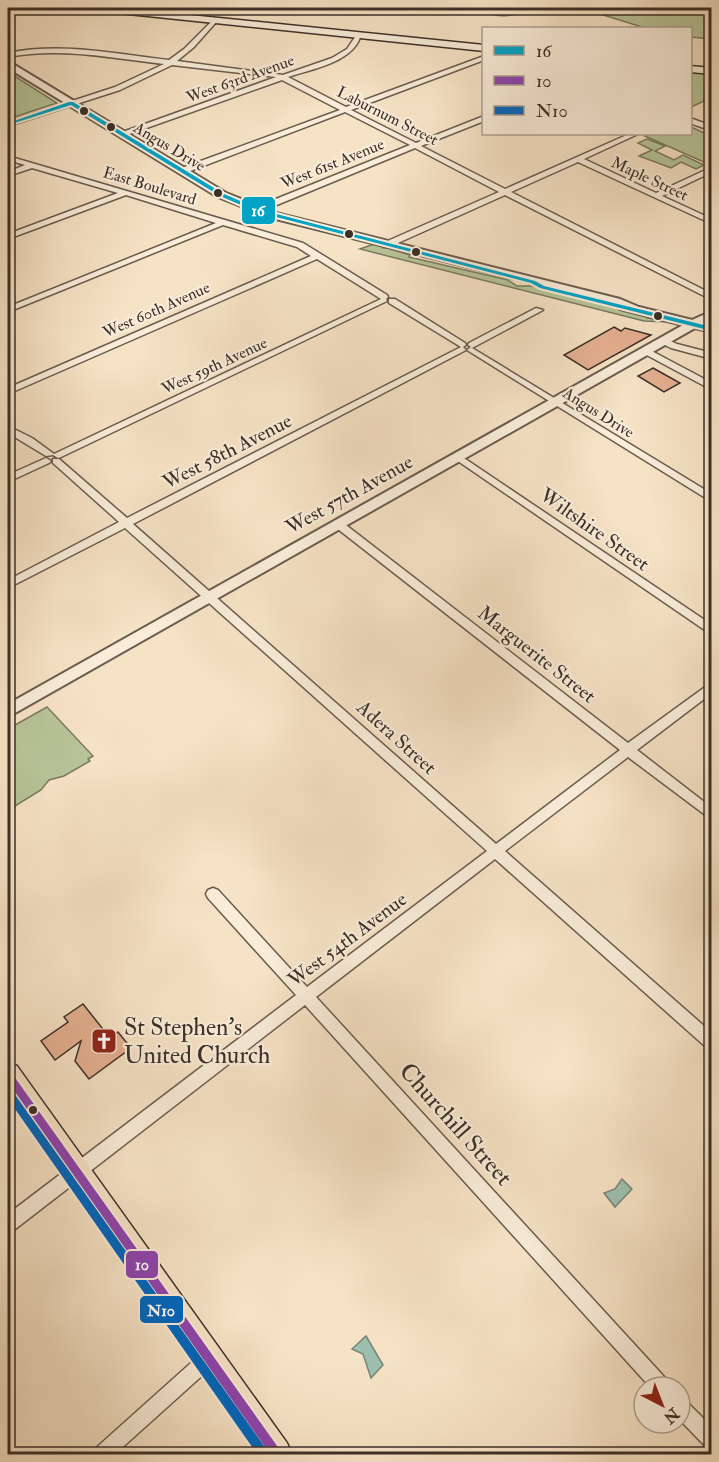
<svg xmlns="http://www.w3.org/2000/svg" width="719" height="1462" font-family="'IM FELL Double Pica',serif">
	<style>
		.green { fill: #b7c498; stroke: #7a7a60; stroke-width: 1.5 }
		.water { fill: #9ebfae; stroke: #778578; stroke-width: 1.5 }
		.building { fill: #e5b091; stroke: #3c2f28; stroke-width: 1.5 }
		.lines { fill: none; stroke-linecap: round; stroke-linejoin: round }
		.minor-casing { stroke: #6a5c4f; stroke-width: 3 }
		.tertiary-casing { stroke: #6a5c4f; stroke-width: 4 }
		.secondary-casing { stroke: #3c2f28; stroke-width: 3 }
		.trunk-casing { stroke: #3c2f28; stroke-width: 3 }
		.minor { fill: #f9ecd9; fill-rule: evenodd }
		.tertiary { fill: #f9ecd9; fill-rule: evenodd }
		.secondary { fill: #f9ecd9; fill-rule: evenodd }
		.trunk { fill: #f6e2c5; fill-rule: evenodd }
		.bus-1-casing { stroke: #f9ecd9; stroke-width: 4 }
		.bus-2-casing { stroke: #f9ecd9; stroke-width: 4 }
		.bus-3-casing { stroke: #f9ecd9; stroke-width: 4 }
		.bus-1 { fill: #03a3c6; fill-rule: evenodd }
		.bus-2 { fill: #8e44ad; fill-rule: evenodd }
		.bus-3 { fill: #0065bd; fill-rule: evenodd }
		.bus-dot { fill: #3c2f28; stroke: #f9ecd9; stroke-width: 2 }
		.labels { text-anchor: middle; stroke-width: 4.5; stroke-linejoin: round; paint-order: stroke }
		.far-street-label { font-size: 16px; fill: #3c2f28; stroke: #f9ecd9 }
		.street-label { font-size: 20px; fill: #3c2f28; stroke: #f9ecd9 }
		.near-poi-label { font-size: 24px; fill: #3c2f28; stroke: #f9ecd9; text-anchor: start }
		.near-street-label { font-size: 24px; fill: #3c2f28; stroke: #f9ecd9 }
		.line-badge { stroke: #f9ecd9; stroke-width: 2 }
		.badge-label { font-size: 16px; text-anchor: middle; font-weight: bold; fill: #fff }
	</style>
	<rect width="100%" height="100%" fill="#f6e2c5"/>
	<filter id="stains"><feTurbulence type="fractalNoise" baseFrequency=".00333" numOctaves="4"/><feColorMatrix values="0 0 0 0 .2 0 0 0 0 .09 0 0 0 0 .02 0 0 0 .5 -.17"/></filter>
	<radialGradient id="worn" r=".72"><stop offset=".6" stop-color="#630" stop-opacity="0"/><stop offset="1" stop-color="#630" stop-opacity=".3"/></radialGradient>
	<!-- green -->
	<path class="green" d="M473 8H530L531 10C505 18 498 18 473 8Z
		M581 8H711V39L691 37 690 28H645Z
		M8 72 57 103 8 119Z
		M690 72 707 74 704 101 691 107Z
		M691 127 711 136V161L706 163 645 136 651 134H690Z
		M647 139 665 146 655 151 674 160 683 155 704 165 696 169 681 162 671 168 639 156 652 150 638 143Z
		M374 244 410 255 409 257 508 280 517 286H534L640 313 648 318 672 322 644 321 360 249Z
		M47 707 93 756 88 759 90 761 64 776 49 780 41 790 15 806 13 804 8 807V729Z"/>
	<!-- water -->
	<path class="water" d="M622 1179 632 1189 615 1207 604 1193 615 1189Z
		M366 1336 383 1365 371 1378 363 1354 352 1349Z"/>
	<!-- building -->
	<path class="building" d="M614 327 621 331 625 328 651 335 588 370 564 355Z
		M653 368 680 383 664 392 638 376Z
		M83 1004 110 1038 118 1032 131 1048 89 1079 75 1061 81 1041 55 1060 41 1041 68 1022 64 1017Z"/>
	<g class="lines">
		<!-- minor casing -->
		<g class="minor-casing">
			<path id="minor" d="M215 18 218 20 194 47 177 61 283 75 332 58 347 49 357 34H361C355 62 312 69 288 77L346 107 484 56V60L351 110 416 143 484 116V121L421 146 505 189 629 134H638L584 159 656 193 712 167V172L662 196 712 219V224L578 162 511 192 712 294V300L505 195 389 247H383V243L499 192 415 148 267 209 262 213H256L255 211 261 205 410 145 345 112 185 173H179V169L340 110 282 80 124 136 117 134 276 77 172 65 120 90 8 126V122L115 87 164 64C112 58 60 47 8 57V53C61 42 116 54 169 60L184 49Z
				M690 118 712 126V131L690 123Z
				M8 156 303 243 387 295 388 297 386 299 387 301 61 457 58 458 53 455 46 456 8 433V426L32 438 54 454 381 299 317 259 8 394V388L311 256 297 247 223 225 8 312V307L216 223 126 195 8 239V234L118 193 32 168 8 176V172L25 165 8 160Z
				M389 299H395L465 343 466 345 463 347 466 350 133 524 496 844 620 750 334 526 333 524 334 522H342L628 743 712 682V693L637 750 712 808V820L628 757 505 851 712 1033V1050L707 1048 495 859 316 997 668 1381 671 1387H650L305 1005 14 1230 8 1232V1214L296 995 208 898 206 894 208 890 213 888 218 890 307 987 487 851 125 528 8 588V580L119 522 53 463V459H59L127 518 461 347 389 303Z
				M536 308 543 310 472 348 712 494V502L467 350 471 347 468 345 469 343Z
				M664 338 677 344 712 353V359L671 348 661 343V339Z
				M646 348 712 383V390L643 353V349Z
				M458 454 712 625V635L455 459 453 457Z
				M46 458 51 461 49 463 8 482V475Z
				M208 1350 214 1353 217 1359 214 1365 115 1454H93L96 1448 202 1353Z
				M680 1398 686 1401 712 1427V1450L706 1447 680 1420Z"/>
		</g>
		<!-- tertiary casing -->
		<g class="tertiary-casing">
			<path id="tertiary" d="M8 61 226 193 276 213 620 299 639 307 692 320 712 311V319L704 323 712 325V332L695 328 8 717V704L683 325 620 309 619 306 612 303 268 217 218 197 8 68Z"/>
		</g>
		<!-- secondary casing -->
		<g class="secondary-casing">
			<path id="secondary" d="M94 8H120L484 45V51L99 11Z
				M690 66 712 68V74L690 72Z"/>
		</g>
		<!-- trunk casing -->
		<g class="trunk-casing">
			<path id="trunk" d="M8 1063 17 1066 287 1443 292 1454H257L8 1096Z"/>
		</g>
		<!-- minor -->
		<use href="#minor" class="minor"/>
		<!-- tertiary -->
		<use href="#tertiary" class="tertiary"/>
		<!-- secondary -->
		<use href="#secondary" class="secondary"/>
		<!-- trunk -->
		<use href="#trunk" class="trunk"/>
		<!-- bus-1 casing -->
		<g class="bus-1-casing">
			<path id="bus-1" d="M69 102H73L224 194 261 210 535 281 544 286 712 327V331L540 288 531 283 257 212 220 196 71 105 8 125V123Z"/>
		</g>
		<!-- bus-2 casing -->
		<g class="bus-2-casing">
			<path id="bus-2" d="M8 1071 11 1072 280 1450 281 1454H270L8 1082Z"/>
		</g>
		<!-- bus-3 casing -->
		<g class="bus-3-casing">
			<path id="bus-3" d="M8 1088 11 1089 267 1450 268 1454H257L8 1099Z"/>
		</g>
		<!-- bus-1 -->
		<use href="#bus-1" class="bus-1"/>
		<!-- bus-2 -->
		<use href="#bus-2" class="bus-2"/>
		<!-- bus-3 -->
		<use href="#bus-3" class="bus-3"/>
	</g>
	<!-- icons -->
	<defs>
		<g id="church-square" transform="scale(1.35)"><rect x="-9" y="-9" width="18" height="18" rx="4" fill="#8f2418" stroke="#f9ecd9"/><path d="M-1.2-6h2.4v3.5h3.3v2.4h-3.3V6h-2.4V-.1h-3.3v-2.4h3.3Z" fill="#fff"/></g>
	</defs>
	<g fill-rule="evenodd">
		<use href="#church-square" x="104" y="1041"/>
	</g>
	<!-- markers -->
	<g class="bus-dot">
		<circle cx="84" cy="111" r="5"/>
		<circle cx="111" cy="127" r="5"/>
		<circle cx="218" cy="193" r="5"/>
		<circle cx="349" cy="234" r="5"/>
		<circle cx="416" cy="252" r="5"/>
		<circle cx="658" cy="316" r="5"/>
		<circle cx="33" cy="1110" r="5"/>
	</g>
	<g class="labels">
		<!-- far-street labels -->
		<g class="far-street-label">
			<text transform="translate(240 78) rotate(-20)" y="6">West 63rd Avenue</text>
			<text transform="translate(388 115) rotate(27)" y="6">Laburnum Street</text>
			<text transform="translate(170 146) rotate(31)" y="6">Angus Drive</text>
			<text transform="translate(332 163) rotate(-22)" y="6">West 61st Avenue</text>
			<text transform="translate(650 178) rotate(25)" y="6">Maple Street</text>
			<text transform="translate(150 185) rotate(17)" y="6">East Boulevard</text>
			<text transform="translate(156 309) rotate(-24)" y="6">West 60th Avenue</text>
			<text transform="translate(214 365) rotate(-25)" y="6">West 59th Avenue</text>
			<text transform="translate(599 412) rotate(32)" y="6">Angus Drive</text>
		</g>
		<!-- street labels -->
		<g class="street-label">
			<text transform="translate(227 451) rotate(-27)" y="7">West 58th Avenue</text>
			<text transform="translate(349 494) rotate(-29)" y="7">West 57th Avenue</text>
			<text transform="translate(595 529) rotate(35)" y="7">Wiltshire Street</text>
			<text transform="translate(537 654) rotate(38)" y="7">Marguerite Street</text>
			<text transform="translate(397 737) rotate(42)" y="7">Adera Street</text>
			<text transform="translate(347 939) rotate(-37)" y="7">West 54th Avenue</text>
		</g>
		<!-- near-poi labels -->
		<g class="near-poi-label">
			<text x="124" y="1035">St Stephen's<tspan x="124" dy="28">United Church</tspan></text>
		</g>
		<!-- near-street labels -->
		<g class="near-street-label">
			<text transform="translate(456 1124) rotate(48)" y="8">Churchill Street</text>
		</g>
	</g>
	<g class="line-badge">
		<rect x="241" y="196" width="35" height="29" rx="6" fill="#03a3c6"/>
		<rect x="125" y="1250" width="34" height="29" rx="6" fill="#8e44ad"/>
		<rect x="139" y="1295" width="45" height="29" rx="6" fill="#0065bd"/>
	</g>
	<g class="badge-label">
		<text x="258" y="216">16</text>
		<text x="142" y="1270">10</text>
		<text x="161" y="1316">N10</text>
	</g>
	<!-- margin -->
	<rect width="719" height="1462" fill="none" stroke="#f6e2c5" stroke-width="30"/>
	<rect x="9" y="9" width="701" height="1444" fill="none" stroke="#3c2f28" stroke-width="3"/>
	<rect x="15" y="15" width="689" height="1432" fill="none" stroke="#3c2f28" stroke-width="1.5"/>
	<!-- legend -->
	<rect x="482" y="27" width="210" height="108" fill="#f9ecd9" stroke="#ada092" stroke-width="1.5"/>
	<rect x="494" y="46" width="30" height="9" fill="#03a3c6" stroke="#ada092" stroke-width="1.5"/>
	<text x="536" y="57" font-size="18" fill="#3c2f28">16</text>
	<rect x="494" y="76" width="30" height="9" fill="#8e44ad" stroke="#ada092" stroke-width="1.5"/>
	<text x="536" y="87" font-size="18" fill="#3c2f28">10</text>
	<rect x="494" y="106" width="30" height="9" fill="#0065bd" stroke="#ada092" stroke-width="1.5"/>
	<text x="536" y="117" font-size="18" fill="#3c2f28">N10</text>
	<!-- north arrow -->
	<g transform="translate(662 1405) rotate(138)"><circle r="28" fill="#f9ecd9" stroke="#ada092" stroke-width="1.5"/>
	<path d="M0-4.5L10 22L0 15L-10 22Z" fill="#8f2418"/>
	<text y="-9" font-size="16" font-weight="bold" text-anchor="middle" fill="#3c2f28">N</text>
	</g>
	<rect width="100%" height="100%" filter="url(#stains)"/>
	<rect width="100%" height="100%" fill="url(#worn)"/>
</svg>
